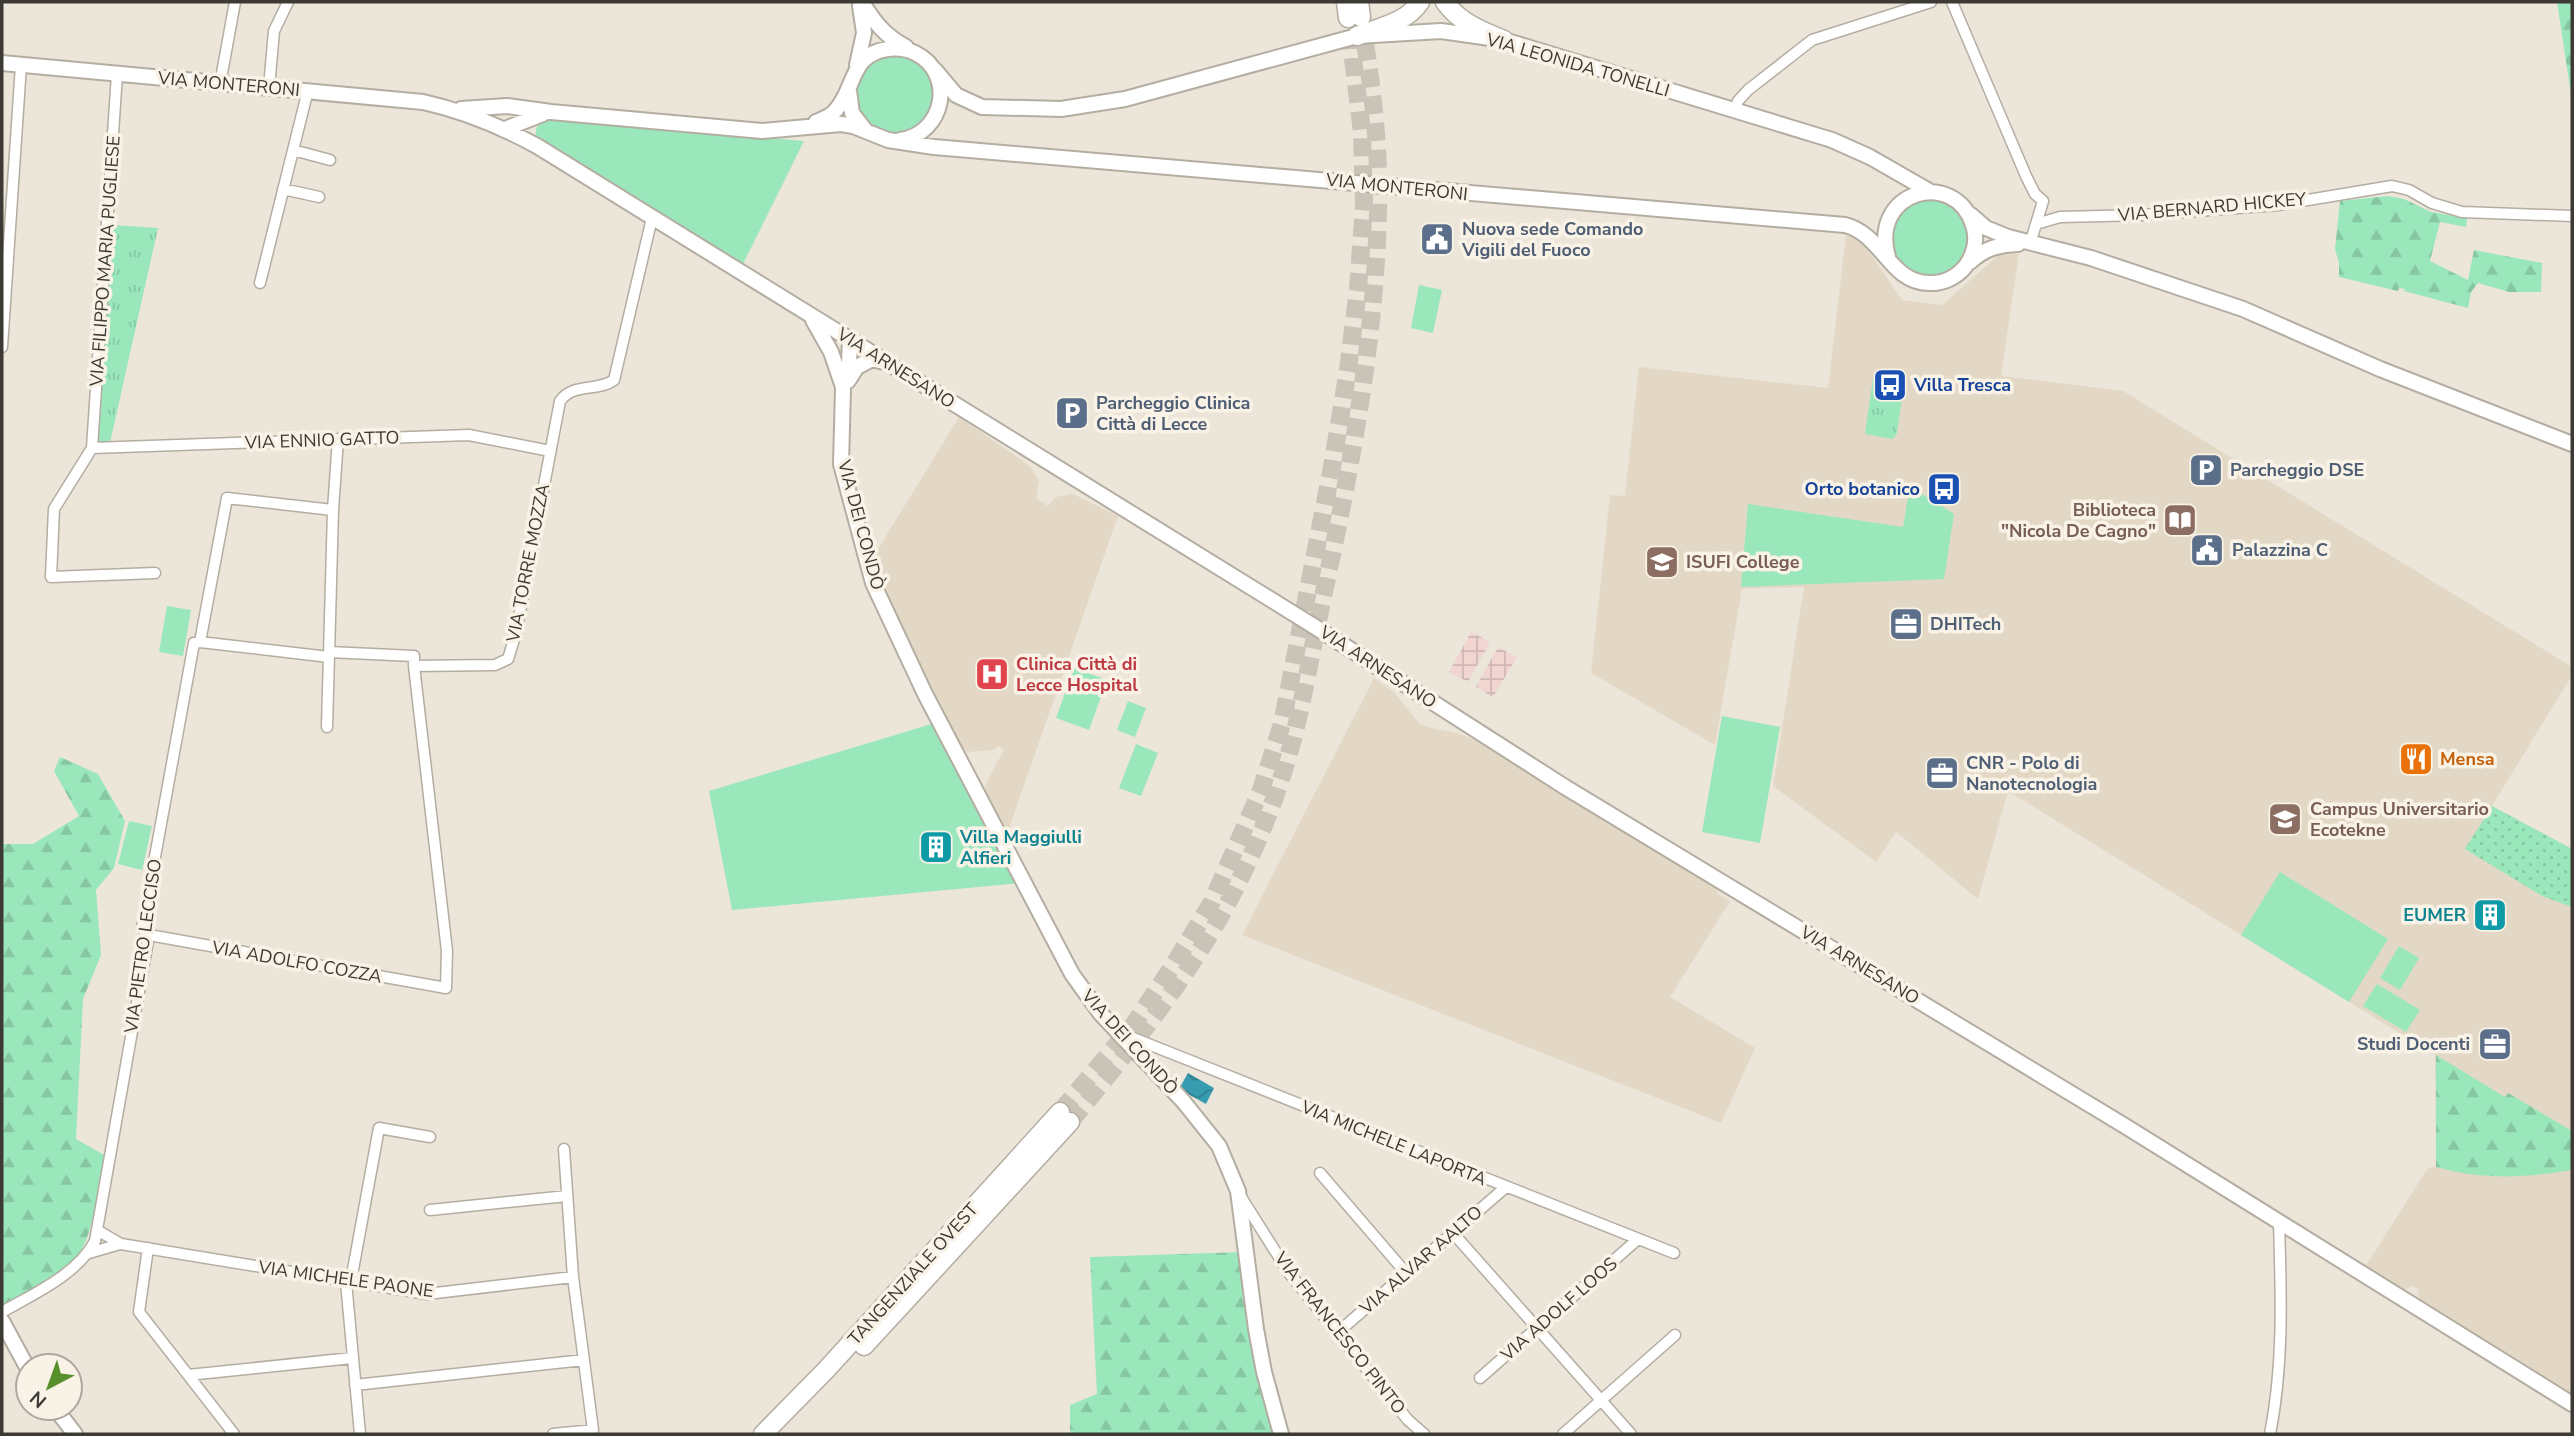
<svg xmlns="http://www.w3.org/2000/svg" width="2574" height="1436" font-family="'Nunito Sans',sans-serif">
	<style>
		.industrial { fill: url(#industrial-grid) }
		.built { fill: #e3d8c5 }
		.grass { fill: url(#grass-tufts) }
		.forest { fill: url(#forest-firs) }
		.park { fill: url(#park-dots) }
		.garden { fill: #9ae7bc }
		.water { fill: url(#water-waves) }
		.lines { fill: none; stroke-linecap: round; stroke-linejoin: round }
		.highway-tunnel { stroke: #c9c3b8; stroke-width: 18; stroke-dasharray: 18 9; stroke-linecap: butt }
		.street-casing { stroke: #b4ada1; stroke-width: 13 }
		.secondary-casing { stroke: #b4ada1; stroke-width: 18 }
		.highway-casing { stroke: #b4ada1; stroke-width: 21 }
		.street { stroke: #fff; stroke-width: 10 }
		.secondary { stroke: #fff; stroke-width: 14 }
		.highway { stroke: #fff; stroke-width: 18 }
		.labels { text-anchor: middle; stroke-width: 7; stroke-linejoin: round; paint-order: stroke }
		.street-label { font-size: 18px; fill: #3d3a35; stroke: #f9f2e6 }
		.service-label { font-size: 18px; font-weight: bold; fill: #4e5e75; stroke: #f9f2e6; text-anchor: start }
		.transit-label { font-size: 18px; font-weight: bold; fill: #164399; stroke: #f9f2e6; text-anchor: start }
		.education-label { font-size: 18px; font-weight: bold; fill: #785e54; stroke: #f9f2e6; text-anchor: start }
		.health-label { font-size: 18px; font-weight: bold; fill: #be3a42; stroke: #f9f2e6; text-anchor: start }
		.food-label { font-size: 18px; font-weight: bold; fill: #c56008; stroke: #f9f2e6; text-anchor: start }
		.culture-label { font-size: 18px; font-weight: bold; fill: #0d838f; stroke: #f9f2e6; text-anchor: start }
	</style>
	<defs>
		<pattern id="industrial-grid" width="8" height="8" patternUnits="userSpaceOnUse" patternTransform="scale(1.75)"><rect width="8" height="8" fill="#f0d5d1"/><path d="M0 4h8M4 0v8" fill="none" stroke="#cfb8b4"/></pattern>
		<pattern id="grass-tufts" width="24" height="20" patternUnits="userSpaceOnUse" patternTransform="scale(1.75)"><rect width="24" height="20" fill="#9ae7bc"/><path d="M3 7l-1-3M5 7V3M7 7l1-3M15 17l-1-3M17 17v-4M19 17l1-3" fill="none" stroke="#86c7a2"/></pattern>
		<pattern id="forest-firs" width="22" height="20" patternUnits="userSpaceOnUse" patternTransform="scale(1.75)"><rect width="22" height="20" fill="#9ae7bc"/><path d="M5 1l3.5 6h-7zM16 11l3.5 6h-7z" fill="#86c7a2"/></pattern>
		<pattern id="park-dots" width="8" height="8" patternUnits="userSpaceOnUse" patternTransform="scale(1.75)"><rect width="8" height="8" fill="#9ae7bc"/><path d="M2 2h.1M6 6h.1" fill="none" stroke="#86c7a2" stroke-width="1.8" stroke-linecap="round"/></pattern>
		<pattern id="water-waves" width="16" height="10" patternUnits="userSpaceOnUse" patternTransform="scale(1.75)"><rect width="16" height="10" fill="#389cb1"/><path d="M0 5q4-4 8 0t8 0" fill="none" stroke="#308091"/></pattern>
	</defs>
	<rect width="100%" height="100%" fill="#ece5d9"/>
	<!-- industrial -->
	<path class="industrial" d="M1471 632 1490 642 1468 682 1449 672Z
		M1498 647 1517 657 1493 697 1476 687Z"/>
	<!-- built -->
	<path class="built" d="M1846 236 1859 237 1902 300 1942 305 2001 253 2019 254 2001 376 2123 391 2572 667V675L2492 806 2572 849V1394L2419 1301 2418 1289 2413 1286 2402 1290 2365 1267 2428 1168 2436 1166 2435 1055 2008 791 1978 899 1896 832 1876 862 1773 786 1804 587 1742 589 1715 745 1591 673 1610 495 1625 496 1639 367 1828 388Z
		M959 417 1030 466 1039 480 1036 498 1048 506 1056 497 1073 494 1118 516 1007 834 985 790V785L1004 750 998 746 994 750 967 752 960 746 946 723 898 625 872 559Z
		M1374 678 1394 692 1419 723 1431 728 1457 733 1489 746 1721 885 1716 893 1730 901 1670 997 1755 1048 1721 1123 1242 935Z"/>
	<!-- grass -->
	<path class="grass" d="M112 225 158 228 110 443H96L102 367 108 353 104 342Z
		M1878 373 1885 374 1889 384 1902 398 1897 433 1893 439 1865 434 1873 378Z"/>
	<!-- forest -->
	<path class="forest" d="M2557 2H2572V101Z
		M2388 196 2404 199 2431 212 2467 218 2466 227 2440 222 2430 261 2468 280 2474 250 2542 263 2541 292H2509L2478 283 2471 292 2468 308 2404 291 2405 289 2399 288 2398 291 2339 277V263L2335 249 2340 201Z
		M60 757 98 774 125 821 114 868 96 890 101 955 83 999 76 1139 104 1155C99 1184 94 1242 72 1263 58 1277 21 1295 3 1306L2 844H33L79 816 54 771Z
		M2436 1055 2505 1097 2508 1093 2572 1131V1170C2525 1178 2482 1180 2436 1167Z
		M1242 1252 1278 1434H1070V1405L1097 1394 1090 1257Z"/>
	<!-- park -->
	<path class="park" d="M2492 806 2572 849V907L2542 896 2465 849Z"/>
	<!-- garden -->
	<path class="garden" d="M855 94a40 40 0 1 1 80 0a40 40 0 1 1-80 0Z
		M552 119 804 141 741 268 536 138C534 126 540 119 552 119Z
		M1936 198 1955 206 1969 229 1970 236 1963 262 1941 278 1913 276 1893 257 1891 224 1909 203Z
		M1419 285 1442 290 1433 333 1411 328Z
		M1914 489 1954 514 1944 579 1741 587 1748 504 1903 527 1909 491Z
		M167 606 191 610 183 656 159 652Z
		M1074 668 1107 680 1089 730 1056 718Z
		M1128 701 1146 708 1135 737 1117 730Z
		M1722 716 1780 727 1760 843 1702 832Z
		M935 723 1020 883 732 910 709 791Z
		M1136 744 1158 753 1141 796 1119 788Z
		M129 821 152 826 142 870 118 864Z
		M2280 872 2388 939 2349 1002 2241 935Z
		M2399 946 2419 958 2400 990 2380 978Z
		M2377 984 2420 1010 2406 1032 2363 1006Z"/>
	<!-- water -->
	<path class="water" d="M1188 1073 1214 1088 1206 1104 1179 1089Z"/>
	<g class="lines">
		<!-- highway-tunnel -->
		<path class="highway-tunnel" d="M1060 1112 1134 1024 1174 964 1212 902 1261 790 1282 724 1332 467 1348 370 1358 289 1364 205 1362 132 1348 18
			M1070 1122C1124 1056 1178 991 1220 917 1252 860 1279 795 1295 731 1306 685 1314 639 1324 592 1351 467 1375 341 1378 213 1380 147 1372 83 1361 19"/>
		<!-- street casing -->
		<g class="street-casing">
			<path id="street" d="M1952 2 2026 176 2035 194 2043 201 2036 224
				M117 74 92 448 54 509 51 577 155 573
				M220 84 235 2
				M269 87 274 31 288 2
				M1735 110 1738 101 1748 90 1812 40 1931 2
				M293 150 330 160
				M283 189 319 197
				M2030 244 2036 224 2060 217 2142 215 2278 205 2392 186 2409 190 2432 203 2462 212 2572 216
				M260 283 308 90
				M2 347 21 65
				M92 448 469 435 550 451
				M333 510 338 439
				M200 642 329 657
				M329 652 414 656V666
				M149 935 446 988 447 951 414 666 495 665 508 659 516 633 560 401C574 382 598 392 614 380L652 218
				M1123 1034 1674 1253
				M1320 1173 1406 1273
				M1241 1197 1289 1273 1408 1420 1424 1434
				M430 1210 567 1196
				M97 1230 121 1244 427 1294 573 1277
				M1453 1233 1631 1434
				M148 1248 139 1312 234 1434
				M89 1253 120 1244
				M2 1312C33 1294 77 1275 95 1241L149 935 142 928 194 643 200 642 227 498 333 510 327 727
				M1337 1333 1506 1187
				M188 1375 352 1358
				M1480 1378 1638 1239
				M355 1385 584 1360
				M360 1434 346 1282 352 1275 379 1128 430 1137
				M553 1434 593 1430 573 1277 564 1149
				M1563 1434 1675 1335
				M2270 1434C2284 1364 2281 1292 2279 1222"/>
		</g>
		<!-- secondary casing -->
		<g class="secondary-casing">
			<path id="secondary" d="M862 2C874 22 885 36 906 47
				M2 63 423 102C464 111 500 126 537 146L1312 625 1565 787 2125 1126 2572 1404
				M857 65 864 33 860 6
				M935 70 956 95 982 107 1061 109 1125 99 1357 36 1441 31 1504 40 1832 140 1870 157 1931 192
				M849 91 852 113 866 131
				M461 109 507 106 551 112 762 131 841 124 853 126 888 140 934 147 1845 225C1882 234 1890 283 1929 283 1945 284 1961 275 1969 261 1975 250 1977 237 1973 225 1955 168 1869 190 1888 257
				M816 122C823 119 830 117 835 111 856 89 849 54 888 49 897 48 907 49 915 53 956 73 945 134 900 140
				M505 129 543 114
				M1971 215 1986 228 2008 237 2091 258 2243 309 2380 369 2572 444
				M1970 262C1985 248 1998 245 2018 244
				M813 320 831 352 843 387
				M850 340 849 363 843 388 841 464 873 583 925 694 1072 974 1100 1013 1183 1101 1219 1146 1238 1191 1256 1329 1264 1372 1281 1434
				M848 381 857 367 872 359 884 362
				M2 1321 28 1369
				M55 1408 75 1434"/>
		</g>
		<!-- highway casing -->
		<g class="highway-casing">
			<path id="highway" d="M1346 2 1348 18
				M1359 2 1361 17
				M1445 2C1459 22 1481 31 1504 40
				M1357 36C1380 27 1406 23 1420 2
				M864 1346 1070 1122
				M763 1434 826 1370 1060 1112"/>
		</g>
		<!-- street -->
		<use href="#street" class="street"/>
		<!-- secondary -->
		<use href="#secondary" class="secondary"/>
		<!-- highway -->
		<use href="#highway" class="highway"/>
	</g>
	<!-- icons -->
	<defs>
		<g id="civic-square" transform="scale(1.75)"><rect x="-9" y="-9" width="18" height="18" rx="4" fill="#5c6f8a" stroke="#f9f2e6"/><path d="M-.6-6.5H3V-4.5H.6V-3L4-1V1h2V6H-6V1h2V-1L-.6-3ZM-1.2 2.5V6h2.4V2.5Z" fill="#fff"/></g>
		<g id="bus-square" transform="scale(1.75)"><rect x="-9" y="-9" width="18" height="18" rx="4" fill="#1a4fb4" stroke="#f9f2e6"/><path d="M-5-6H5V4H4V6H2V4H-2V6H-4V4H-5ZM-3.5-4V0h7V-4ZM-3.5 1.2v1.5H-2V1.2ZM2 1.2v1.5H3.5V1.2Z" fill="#fff"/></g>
		<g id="parking-square" transform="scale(1.75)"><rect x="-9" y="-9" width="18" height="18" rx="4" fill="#5c6f8a" stroke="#f9f2e6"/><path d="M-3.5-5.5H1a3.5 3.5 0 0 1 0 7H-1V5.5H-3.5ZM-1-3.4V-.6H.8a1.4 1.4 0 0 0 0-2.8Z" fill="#fff"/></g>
		<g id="library-square" transform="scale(1.75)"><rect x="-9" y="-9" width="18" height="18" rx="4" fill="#8d6e63" stroke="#f9f2e6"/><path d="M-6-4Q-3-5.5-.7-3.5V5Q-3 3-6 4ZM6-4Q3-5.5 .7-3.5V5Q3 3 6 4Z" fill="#fff"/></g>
		<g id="university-square" transform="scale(1.75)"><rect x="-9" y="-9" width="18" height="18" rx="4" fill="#8d6e63" stroke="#f9f2e6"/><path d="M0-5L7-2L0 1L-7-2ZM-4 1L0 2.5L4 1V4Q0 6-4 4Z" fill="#fff"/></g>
		<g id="office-square" transform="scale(1.75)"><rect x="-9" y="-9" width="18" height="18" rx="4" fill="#5c6f8a" stroke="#f9f2e6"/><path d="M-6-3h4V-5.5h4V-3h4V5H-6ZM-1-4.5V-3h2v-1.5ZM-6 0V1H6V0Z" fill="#fff"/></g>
		<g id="hospital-square" transform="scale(1.75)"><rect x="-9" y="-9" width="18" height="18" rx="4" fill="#e0444e" stroke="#f9f2e6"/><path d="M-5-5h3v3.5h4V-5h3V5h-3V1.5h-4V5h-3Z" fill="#fff"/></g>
		<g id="restaurant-square" transform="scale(1.75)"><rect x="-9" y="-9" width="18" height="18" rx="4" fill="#e8710a" stroke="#f9f2e6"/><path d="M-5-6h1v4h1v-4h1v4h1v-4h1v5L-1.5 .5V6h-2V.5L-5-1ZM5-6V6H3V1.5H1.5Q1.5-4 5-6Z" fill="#fff"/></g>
		<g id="building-square" transform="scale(1.75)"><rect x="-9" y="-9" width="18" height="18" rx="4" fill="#0f9aa8" stroke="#f9f2e6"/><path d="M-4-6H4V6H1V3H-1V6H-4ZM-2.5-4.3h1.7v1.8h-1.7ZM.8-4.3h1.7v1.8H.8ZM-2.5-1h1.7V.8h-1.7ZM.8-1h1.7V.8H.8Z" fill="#fff"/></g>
	</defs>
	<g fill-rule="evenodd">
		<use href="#civic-square" x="1437" y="239"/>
		<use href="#bus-square" x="1890" y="385"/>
		<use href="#parking-square" x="1072" y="413"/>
		<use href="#parking-square" x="2206" y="470"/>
		<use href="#bus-square" x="1944" y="489"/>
		<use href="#library-square" x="2180" y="520"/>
		<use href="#civic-square" x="2207" y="550"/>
		<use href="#university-square" x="1662" y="562"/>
		<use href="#office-square" x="1906" y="624"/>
		<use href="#hospital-square" x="992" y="674"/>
		<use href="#restaurant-square" x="2416" y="759"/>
		<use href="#office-square" x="1942" y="773"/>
		<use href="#university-square" x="2285" y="819"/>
		<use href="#building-square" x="936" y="847"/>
		<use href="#building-square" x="2490" y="915"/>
		<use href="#office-square" x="2495" y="1044"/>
	</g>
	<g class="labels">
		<!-- street labels -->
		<g class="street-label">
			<text transform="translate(1578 65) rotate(16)" y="6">VIA LEONIDA TONELLI</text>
			<text transform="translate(229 84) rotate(5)" y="6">VIA MONTERONI</text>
			<text transform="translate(1397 187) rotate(6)" y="6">VIA MONTERONI</text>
			<text transform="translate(2212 207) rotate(-5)" y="6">VIA BERNARD HICKEY</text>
			<text transform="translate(105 261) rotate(-86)" y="6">VIA FILIPPO MARIA PUGLIESE</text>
			<text transform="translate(896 368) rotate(32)" y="6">VIA ARNESANO</text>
			<text transform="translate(322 440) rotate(-2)" y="6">VIA ENNIO GATTO</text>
			<text transform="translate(861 525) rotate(75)" y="6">VIA DEI CONDÒ</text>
			<text transform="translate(528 563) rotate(-79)" y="6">VIA TORRE MOZZA</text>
			<text transform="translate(1378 667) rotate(33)" y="6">VIA ARNESANO</text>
			<text transform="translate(143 946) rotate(-82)" y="6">VIA PIETRO LECCISO</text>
			<text transform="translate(297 962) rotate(10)" y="6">VIA ADOLFO COZZA</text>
			<text transform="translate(1860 965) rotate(31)" y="6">VIA ARNESANO</text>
			<text transform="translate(1130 1042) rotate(48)" y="6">VIA DEI CONDÒ</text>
			<text transform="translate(1394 1143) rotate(22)" y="6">VIA MICHELE LAPORTA</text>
			<text transform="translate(1421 1260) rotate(-41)" y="6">VIA ALVAR AALTO</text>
			<text transform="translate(913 1274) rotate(-48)" y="6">TANGENZIALE OVEST</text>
			<text transform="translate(346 1279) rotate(8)" y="6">VIA MICHELE PAONE</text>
			<text transform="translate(1559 1309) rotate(-41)" y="6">VIA ADOLF LOOS</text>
			<text transform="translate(1340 1333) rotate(52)" y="6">VIA FRANCESCO PINTO</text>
		</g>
		<!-- service labels -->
		<g class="service-label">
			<text x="1462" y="235">Nuova sede Comando<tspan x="1462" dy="21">Vigili del Fuoco</tspan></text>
			<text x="1096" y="409">Parcheggio Clinica<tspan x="1096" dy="21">Città di Lecce</tspan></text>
			<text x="2230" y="476">Parcheggio DSE</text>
			<text x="2232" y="556">Palazzina C</text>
			<text x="1930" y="630">DHITech</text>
			<text x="1966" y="769">CNR - Polo di<tspan x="1966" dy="21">Nanotecnologia</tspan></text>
			<text x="2470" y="1050" text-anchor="end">Studi Docenti</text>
		</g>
		<!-- transit labels -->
		<g class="transit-label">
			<text x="1914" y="391">Villa Tresca</text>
			<text x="1920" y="495" text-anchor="end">Orto botanico</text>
		</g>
		<!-- education labels -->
		<g class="education-label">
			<text x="2156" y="516" text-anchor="end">Biblioteca<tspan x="2156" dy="21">"Nicola De Cagno"</tspan></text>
			<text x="1686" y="568">ISUFI College</text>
			<text x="2310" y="815">Campus Universitario<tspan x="2310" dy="21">Ecotekne</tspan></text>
		</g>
		<!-- health labels -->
		<g class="health-label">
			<text x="1016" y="670">Clinica Città di<tspan x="1016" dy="21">Lecce Hospital</tspan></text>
		</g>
		<!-- food labels -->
		<g class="food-label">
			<text x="2440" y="765">Mensa</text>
		</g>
		<!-- culture labels -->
		<g class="culture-label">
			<text x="960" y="843">Villa Maggiulli<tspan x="960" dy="21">Alfieri</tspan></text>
			<text x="2466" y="921" text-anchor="end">EUMER</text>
		</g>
	</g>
	<!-- border -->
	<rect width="2574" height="1436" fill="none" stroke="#3d3a35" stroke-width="7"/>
	<!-- north arrow -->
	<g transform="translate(49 1387) rotate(221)"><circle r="33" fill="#f9f2e6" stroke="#aea89f" stroke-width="2"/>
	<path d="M0-5L12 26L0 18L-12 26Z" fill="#578f2a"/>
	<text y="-10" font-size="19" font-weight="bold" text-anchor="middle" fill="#3d3a35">N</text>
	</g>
</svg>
